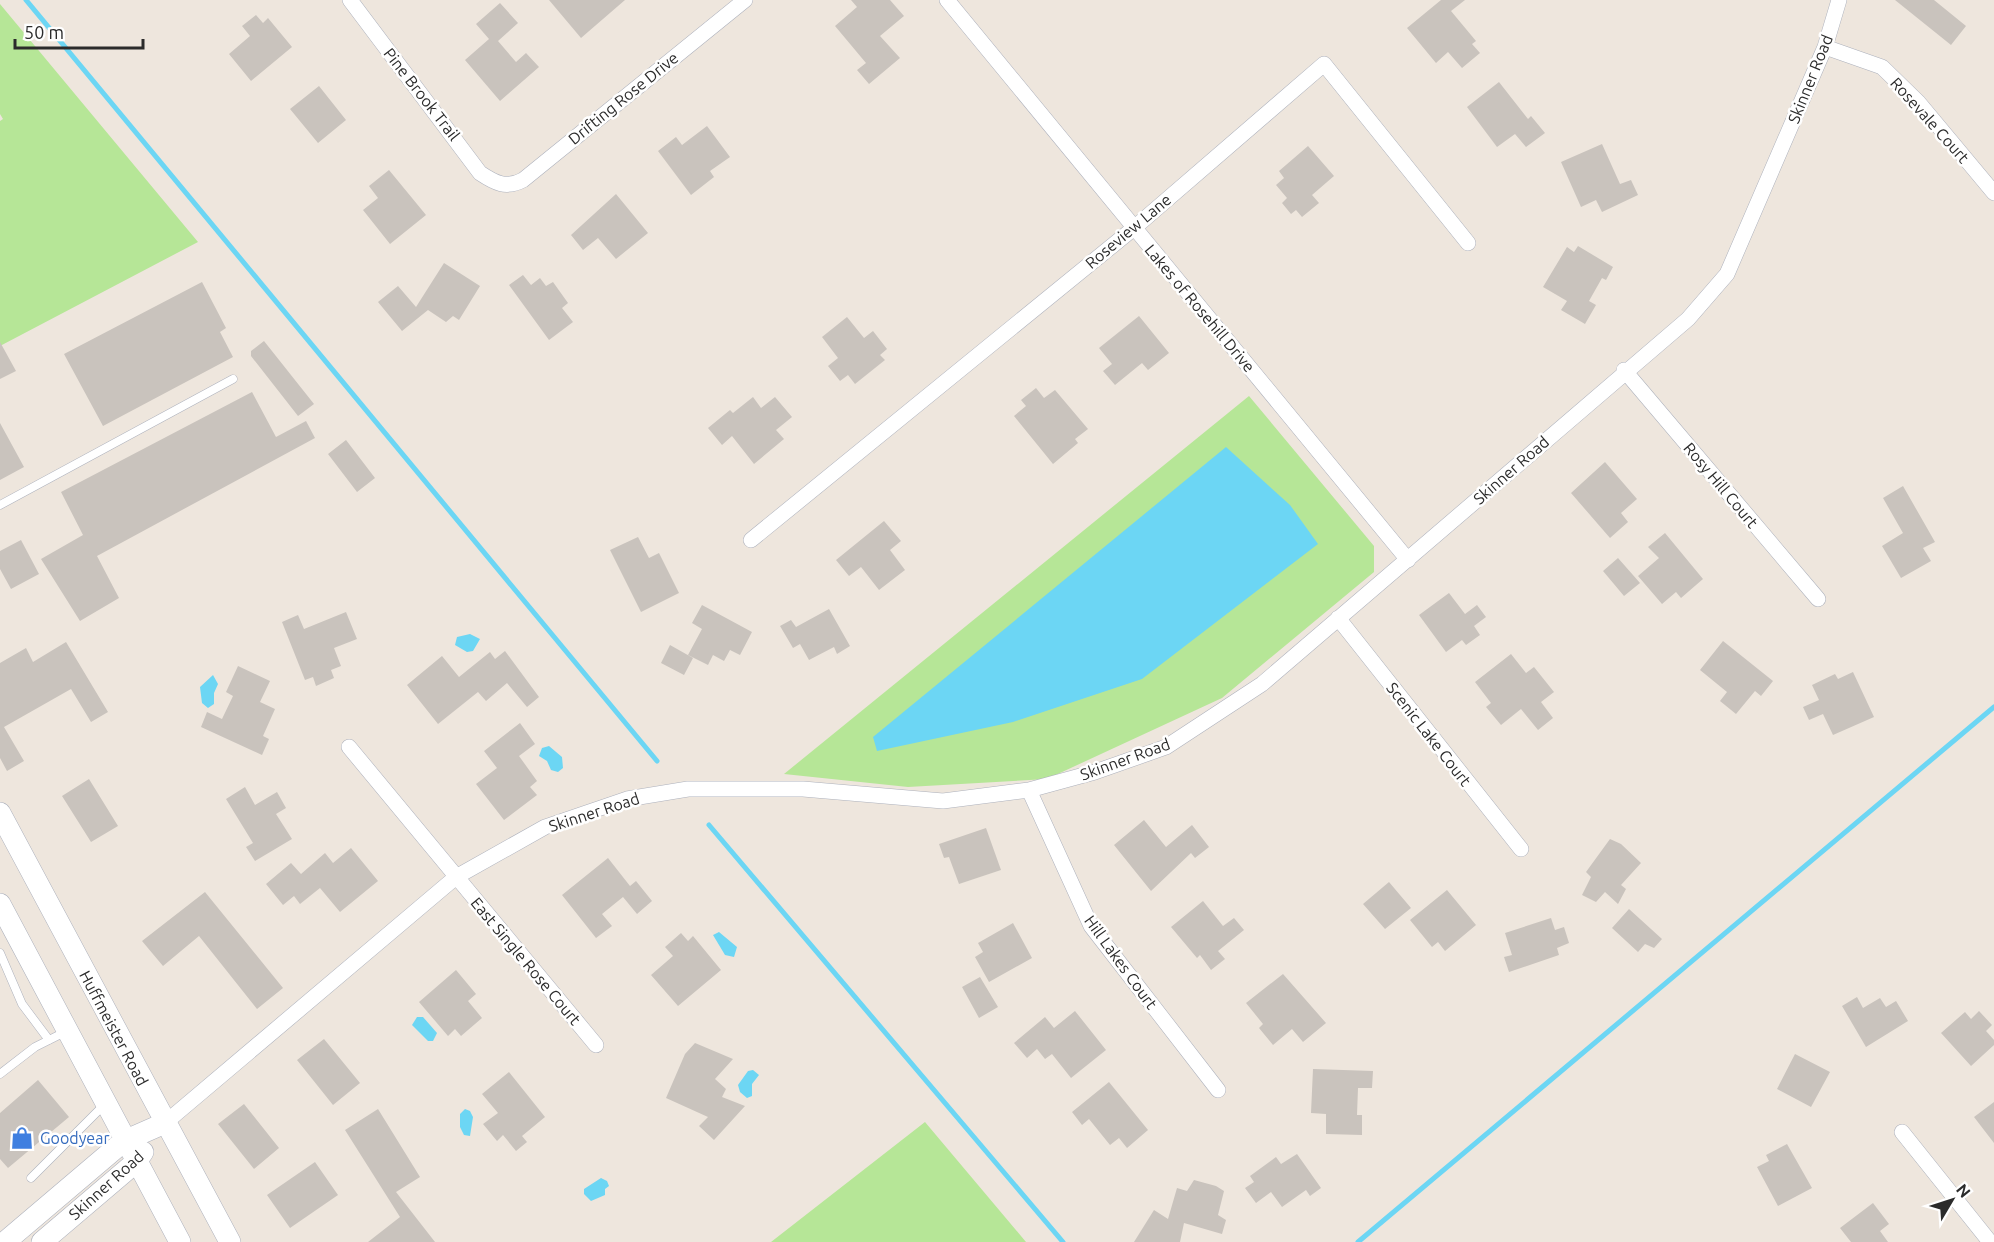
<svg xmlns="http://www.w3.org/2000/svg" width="1994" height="1242" font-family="Ubuntu,sans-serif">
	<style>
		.green { fill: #b6e697 }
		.water { fill: #6cd6f4 }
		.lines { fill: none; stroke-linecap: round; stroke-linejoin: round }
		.stream { stroke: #6cd6f4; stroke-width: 5 }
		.building { fill: #c9c3bd }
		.lane-casing { stroke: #adb1bc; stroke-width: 9 }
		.street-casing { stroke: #adb1bc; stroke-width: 16 }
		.secondary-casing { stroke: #adb1bc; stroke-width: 22 }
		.lane { stroke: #fff; stroke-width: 8 }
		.street { stroke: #fff; stroke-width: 15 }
		.secondary { stroke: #fff; stroke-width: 21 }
		.labels { text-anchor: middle; stroke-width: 5; stroke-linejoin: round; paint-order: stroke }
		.street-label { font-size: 16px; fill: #2b2b2b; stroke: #fff }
		.shop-label { font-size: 16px; fill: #366cbe; stroke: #fff; text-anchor: start }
	</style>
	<rect width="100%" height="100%" fill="#eee6dd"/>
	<!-- green -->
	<path class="green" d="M0 4 198 242 0 346V121L3 119 0 114Z
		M1249 396 1374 546V572L1222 698 1047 779 908 787 784 774Z
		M925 1122 1026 1242H771Z"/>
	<!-- water -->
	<path class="water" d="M1226 447 1290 505 1318 544 1142 679 1013 722 877 751 873 737Z
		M470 634 480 639 473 651 467 652 455 645 457 637Z
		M213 675 218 684 214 693V704L208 708 202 703 200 687Z
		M549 746 562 757 563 768 558 772 551 770 547 761 539 756 542 748Z
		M719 932 737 947 734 957 725 955 713 935Z
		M417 1017H423L437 1033 433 1041H428L412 1025Z
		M753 1070 759 1075 752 1084V1096L747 1098 740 1092 738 1085 748 1071Z
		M465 1109 470 1111 473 1117 470 1136 464 1135 460 1127V1114Z
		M601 1178 607 1181 609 1186 605 1189V1195L591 1201 584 1194V1189Z"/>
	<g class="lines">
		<!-- stream -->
		<path class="stream" d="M26 0 657 761
			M709 825 1063 1242
			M1358 1242 1994 707"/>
	</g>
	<!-- building -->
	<path class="building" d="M549 0H625L581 38Z
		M851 0H890L904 16 880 36 900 58 869 84 857 70 866 63 835 26 857 7Z
		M1441 0H1465L1451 11 1476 41 1472 44 1480 53 1462 68 1448 52 1436 63 1407 28Z
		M1895 0H1934L1966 26 1951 45Z
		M500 3 518 23 498 41 516 62 526 53 539 67 500 101 465 60 489 39 476 24Z
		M256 15 263 23 268 18 292 47 251 81 229 54 250 36 242 26Z
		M1499 82 1528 119 1531 116 1545 133 1526 147 1515 134 1497 147 1467 107Z
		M319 86 346 120 318 143 290 109Z
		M707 126 730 157 710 171 714 177 691 195 658 151 676 137 682 145Z
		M1602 144 1620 184 1631 180 1638 195 1602 212 1596 200 1581 207 1561 162Z
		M1308 146 1334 176 1312 195 1319 203 1302 217 1296 210 1291 214 1282 203 1287 198 1276 185 1284 178 1279 171Z
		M389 170 426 215 390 244 363 210 378 198 369 186Z
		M616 194 648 233 616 259 598 238 583 250 571 235Z
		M1578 246 1613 267 1606 280 1602 278 1589 301 1596 305 1585 324 1561 310 1567 301 1543 287 1567 247 1574 252Z
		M444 263 480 286 459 320 453 316 446 322 428 310 402 331 378 302 398 286 416 307Z
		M523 275 531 285 540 278 546 286 553 282 568 303 562 308 573 322 549 340 509 285Z
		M202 282 226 328 220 332 233 357 103 426 64 354Z
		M1139 316 1169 353 1148 370 1142 363 1115 385 1103 371 1112 364 1099 348Z
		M847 317 864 338 873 331 887 349 880 355 885 360 855 384 848 375 840 381 828 366 838 358 822 337Z
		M264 341 314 404 298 416 251 356V351Z
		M0 342 16 371 0 379Z
		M1036 388 1044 398 1055 390 1088 429 1075 439 1078 443 1053 464 1014 416 1026 406 1021 400Z
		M252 392 276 437 306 421 315 438 97 556 119 598 80 621 41 559 83 535 61 492Z
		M753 397 761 408 775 397 792 417 776 430 784 439 754 464 732 436 722 445 708 428 730 410 733 413Z
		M0 423 24 467 0 480Z
		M346 440 375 478 357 492 328 454Z
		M1605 462 1637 499 1621 513 1628 522 1610 538 1571 493Z
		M1903 486 1935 542 1923 548 1931 561 1901 578 1882 546 1903 533 1883 498Z
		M884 521 901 541 890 550 905 570 879 590 861 567 849 576 836 560Z
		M1665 533 1703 579 1681 598 1676 592 1662 604 1638 576 1659 558 1648 547Z
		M638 537 649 558 659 553 679 593 641 612 610 550Z
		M21 540 39 574 11 589 0 569V551Z
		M1618 558 1640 583 1624 596 1603 571Z
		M1449 593 1465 614 1477 605 1486 617 1474 626 1480 635 1466 645 1462 640 1446 652 1419 615Z
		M702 605 752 632 740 655 730 650 724 661 713 655 708 665 688 655 702 629 692 623Z
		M829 609 850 646 837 654 834 647 809 660 800 644 793 648 780 626 791 620 796 627Z
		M346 612 357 639 334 648 341 666 331 670 334 678 316 686 313 677 305 680 282 622 298 615 304 629Z
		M1723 641 1773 681 1761 696 1755 691 1736 714 1720 701 1727 692 1700 670Z
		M66 642 108 712 91 722 71 689 4 727 24 761 7 771 0 758V663L26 648 33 662Z
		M670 645 693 658 684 675 661 663Z
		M505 651 539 697 527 707 507 683 486 701 478 692 438 724 407 685 442 656 459 677 490 652 495 659Z
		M1511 654 1526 673 1534 667 1554 692 1541 702 1553 718 1538 730 1521 709 1501 725 1486 707 1491 703 1475 682Z
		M238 666 270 681 260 702 275 709 263 736 269 739 262 755 201 727 207 712 222 719 233 696 226 692Z
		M1853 672 1874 717 1833 735 1823 714 1809 720 1803 707 1819 700 1812 685 1835 674 1838 679Z
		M520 723 535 744 519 756 537 781 530 787 537 795 504 820 476 784 497 768 484 751Z
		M89 779 118 826 91 842 62 796Z
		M245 787 255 805 277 792 286 808 276 814 292 839 255 861 246 847 253 843 226 799Z
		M1144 820 1166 847 1192 825 1209 847 1195 858 1191 853 1151 891 1114 845Z
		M986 828 1001 870 959 884 949 857 944 858 939 844Z
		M1610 839 1621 844 1641 863 1621 885 1626 889 1618 904 1605 892 1596 902 1582 895 1591 877 1586 872Z
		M351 848 378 881 340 912 320 888 300 904 294 896 283 905 266 884 291 863 301 874 325 853 333 863Z
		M608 858 630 886 636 881 652 901 637 914 623 897 602 914 612 926 596 938 562 895Z
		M1389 882 1411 908 1385 929 1363 904Z
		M1447 890 1476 925 1445 951 1438 942 1432 947 1410 920Z
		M205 892 283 988 257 1009 199 936 163 966 142 941Z
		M1203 901 1223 926 1234 918 1244 930 1218 951 1225 959 1211 970 1200 955 1197 958 1171 927Z
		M1629 909 1662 939 1654 948 1645 944 1638 952 1612 928Z
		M1551 918 1555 930 1564 927 1569 943 1557 948 1559 955 1509 972 1504 957 1512 955 1505 933Z
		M1013 923 1032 958 989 982 975 957 983 952 978 943Z
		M681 933 688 941 693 936 721 970 678 1006 651 975 673 956 665 947Z
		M456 970 476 994 468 1001 482 1018 461 1036 455 1029 448 1036 419 1002Z
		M1283 974 1326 1023 1303 1042 1292 1029 1273 1045 1259 1028 1263 1024 1246 1003Z
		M980 977 998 1007 979 1018 962 987Z
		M1857 997 1863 1008 1880 998 1886 1007 1896 1001 1908 1021 1866 1047 1842 1006Z
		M1075 1011 1106 1050 1071 1078 1052 1054 1045 1059 1037 1049 1027 1058 1014 1043 1045 1017 1054 1028Z
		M1979 1011 1992 1025 1986 1031 1994 1040V1045L1971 1066 1941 1033 1965 1012 1971 1019Z
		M324 1039 360 1083 333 1105 297 1060Z
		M695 1043 733 1059 715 1079 726 1089 722 1097 745 1106 714 1140 699 1126 708 1117 666 1098 685 1054Z
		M1795 1054 1830 1072 1811 1107 1777 1089Z
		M1313 1069 1373 1071 1372 1088H1358L1357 1115H1362V1135L1326 1134V1114L1311 1113Z
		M509 1072 545 1117 522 1136 527 1142 516 1151 503 1135 497 1141 483 1124 498 1113 482 1094Z
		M38 1080 69 1117 8 1168 0 1159V1113Z
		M1109 1082 1148 1130 1127 1148 1119 1138 1110 1145 1089 1119 1082 1125 1072 1112Z
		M1994 1102V1143L1974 1117Z
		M244 1104 279 1148 254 1169 218 1124Z
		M378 1109 420 1177 396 1192 435 1242H368L400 1217 345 1130Z
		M1787 1144 1812 1188 1778 1206 1757 1167 1769 1161 1766 1155Z
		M1297 1154 1321 1188 1310 1196 1306 1190 1282 1207 1271 1192 1256 1203 1245 1188 1254 1182 1250 1176 1276 1157 1281 1164Z
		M315 1162 338 1195 290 1228 267 1195Z
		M1194 1180 1216 1186 1224 1191 1218 1215 1226 1220 1222 1234 1184 1223 1180 1242H1134L1154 1210 1168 1219 1177 1188 1187 1191Z
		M1873 1203 1889 1224 1880 1231 1888 1242H1851L1840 1228Z"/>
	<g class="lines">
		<!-- lane casing -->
		<g class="lane-casing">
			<path id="lane" d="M0 505 233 379
				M0 953 22 1004 49 1040
				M0 1074 35 1047 65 1032
				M31 1178 104 1105"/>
		</g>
		<!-- street casing -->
		<g class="street-casing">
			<path id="street" d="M350 0 480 173C495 183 506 189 523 180L745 0
				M947 0 1408 560
				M1825 47 1882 67 1919 103 1994 193
				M1624 370 1818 599
				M751 540 1134 228 1324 64 1468 243
				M1338 618 1521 849
				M349 747 596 1045
				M1029 790 1091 926 1218 1090
				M165 1123 456 877 545 827 627 799 688 789H803L943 801 1029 790 1095 772 1166 747 1262 684 1688 319 1727 274 1825 47 1839 0
				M1902 1132 1990 1242"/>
		</g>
		<!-- secondary casing -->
		<g class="secondary-casing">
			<path id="secondary" d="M0 813 230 1242
				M0 904 180 1242
				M5 1242 124 1141 165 1123
				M42 1242 136 1162 143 1152"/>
		</g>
		<!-- lane -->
		<use href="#lane" class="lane"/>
		<!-- street -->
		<use href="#street" class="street"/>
		<!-- secondary -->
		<use href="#secondary" class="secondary"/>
	</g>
	<!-- icons -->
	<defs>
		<g id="shop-bare" transform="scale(1.8)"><path d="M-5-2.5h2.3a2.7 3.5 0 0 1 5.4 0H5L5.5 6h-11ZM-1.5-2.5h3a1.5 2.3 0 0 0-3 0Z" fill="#3f7fe0" stroke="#fff" stroke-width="2.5" paint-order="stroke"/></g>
	</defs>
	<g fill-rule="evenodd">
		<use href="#shop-bare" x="22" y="1138"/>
	</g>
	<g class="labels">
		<!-- street labels -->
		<g class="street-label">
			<text transform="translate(1810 79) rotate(-68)" y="6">Skinner Road</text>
			<text transform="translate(422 94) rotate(52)" y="6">Pine Brook Trail</text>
			<text transform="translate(623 98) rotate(-39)" y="6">Drifting Rose Drive</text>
			<text transform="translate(1930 120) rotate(48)" y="6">Rosevale Court</text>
			<text transform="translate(1128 231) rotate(-40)" y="6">Roseview Lane</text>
			<text transform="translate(1200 308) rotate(50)" y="6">Lakes of Rosehill Drive</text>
			<text transform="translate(1511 470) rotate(-41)" y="6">Skinner Road</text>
			<text transform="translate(1721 485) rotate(50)" y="6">Rosy Hill Court</text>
			<text transform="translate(1429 734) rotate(52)" y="6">Scenic Lake Court</text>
			<text transform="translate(1125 759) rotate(-20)" y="6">Skinner Road</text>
			<text transform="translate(594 812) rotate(-18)" y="6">Skinner Road</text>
			<text transform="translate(526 961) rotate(50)" y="6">East Single Rose Court</text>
			<text transform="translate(1121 962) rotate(54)" y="6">Hill Lakes Court</text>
			<text transform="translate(114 1028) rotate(62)" y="6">Huffmeister Road</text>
			<text transform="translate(106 1185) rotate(-42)" y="6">Skinner Road</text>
		</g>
		<!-- shop labels -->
		<g class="shop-label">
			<text x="40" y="1144">Goodyear</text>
		</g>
	</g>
	<!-- north arrow -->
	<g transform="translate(1952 1200) rotate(51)" stroke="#ffffff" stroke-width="4.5" paint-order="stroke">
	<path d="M0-4.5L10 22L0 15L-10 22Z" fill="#2b2b2b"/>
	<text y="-9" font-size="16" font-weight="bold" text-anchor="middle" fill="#2b2b2b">N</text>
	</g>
	<!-- scale -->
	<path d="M15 39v9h128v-9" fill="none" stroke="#2b2b2b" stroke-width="3"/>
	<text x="24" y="39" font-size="18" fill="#2b2b2b" stroke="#ffffff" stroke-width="4.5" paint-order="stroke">50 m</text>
</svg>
